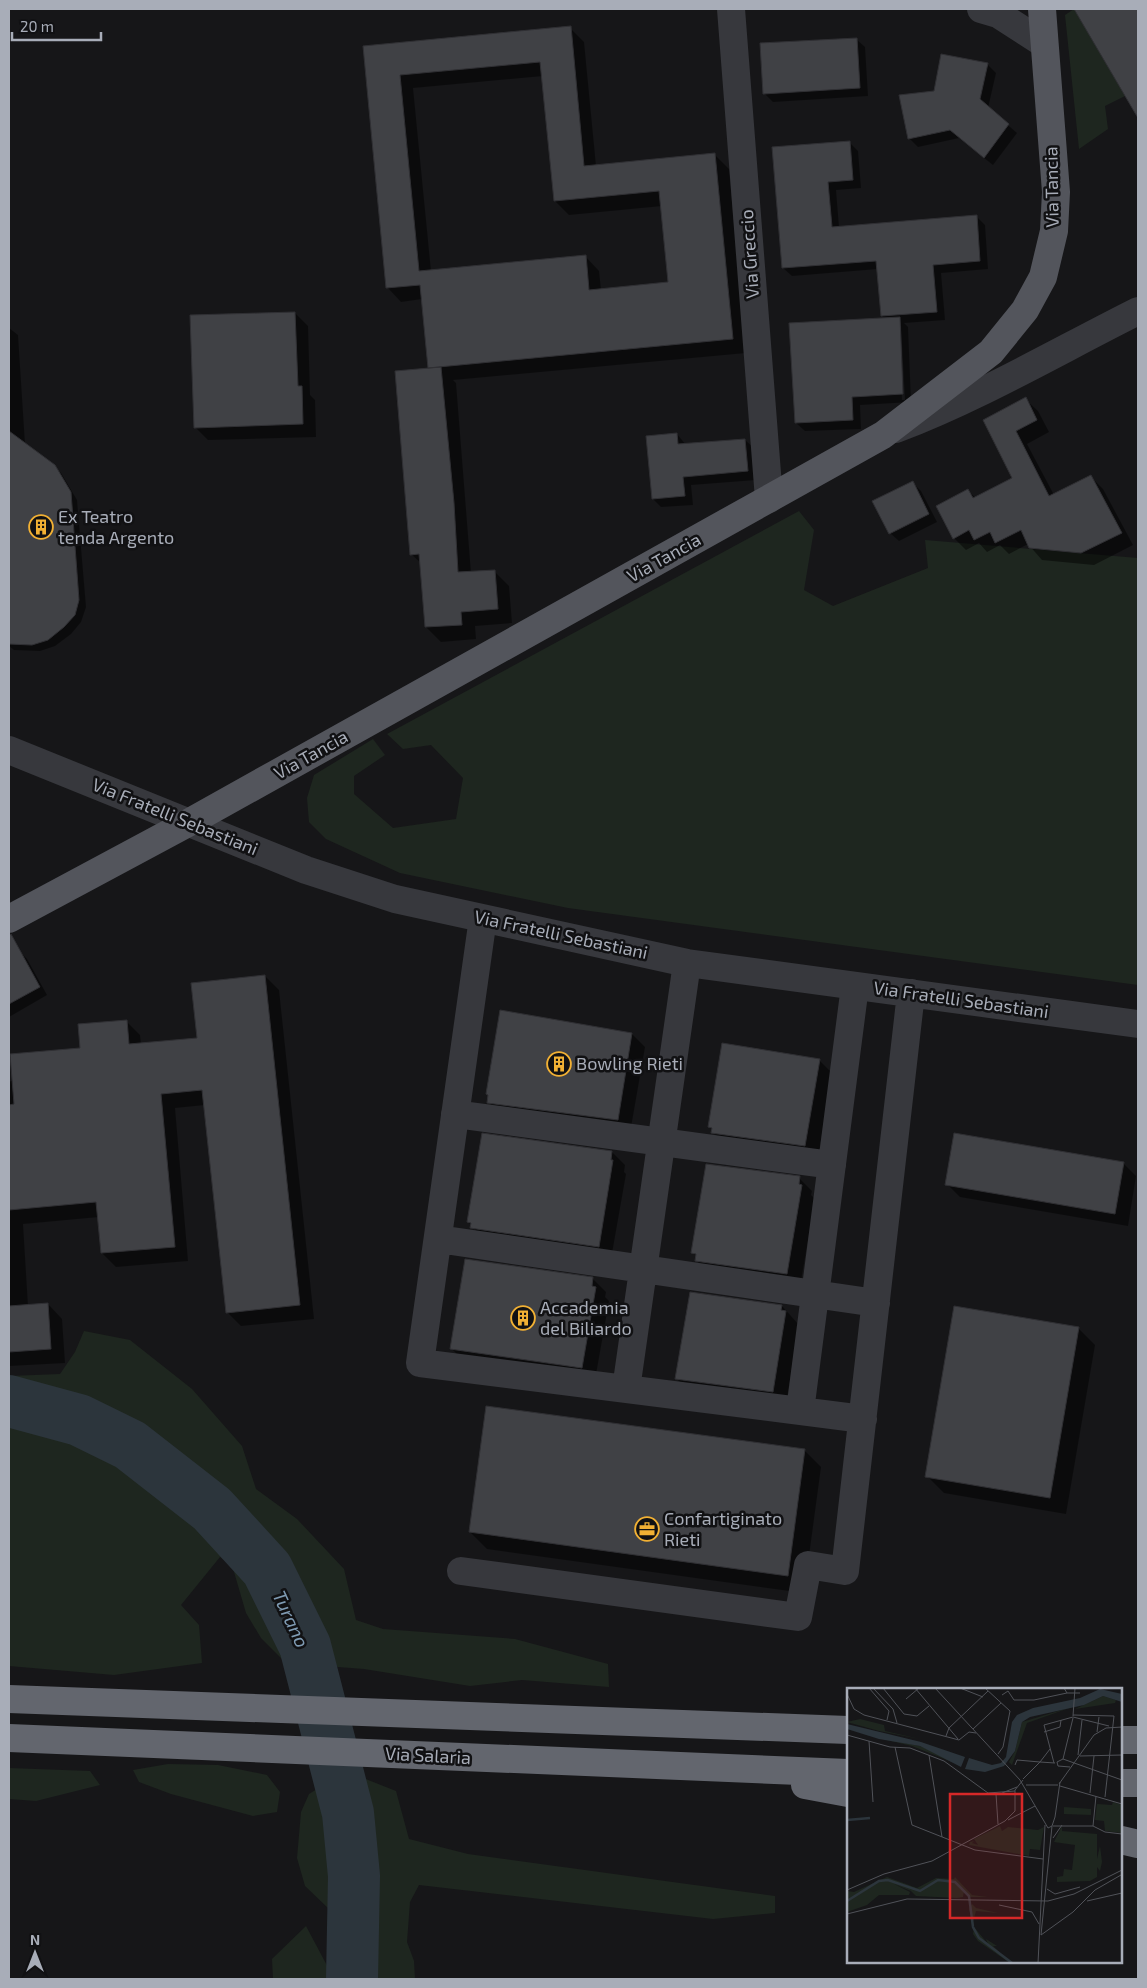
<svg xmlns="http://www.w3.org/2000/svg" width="1147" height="1988" font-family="'Exo 2',sans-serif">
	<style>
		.green { fill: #1e261f }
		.shadow { fill: #0007; fill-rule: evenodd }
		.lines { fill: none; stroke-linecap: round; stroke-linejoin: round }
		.river { stroke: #2c353c; stroke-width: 52 }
		.building { fill: #404145; stroke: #303034; fill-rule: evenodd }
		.minor { stroke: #37383d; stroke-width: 28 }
		.major { stroke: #53555c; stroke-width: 28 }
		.highway { stroke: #63666e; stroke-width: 28 }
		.labels { text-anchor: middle; stroke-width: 5; stroke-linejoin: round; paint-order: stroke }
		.street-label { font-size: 18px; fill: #a8adb8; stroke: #111113 }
		.poi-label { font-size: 18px; fill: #a8adb8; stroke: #111113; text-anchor: start }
		.water-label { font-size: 19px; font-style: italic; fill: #7f9bb3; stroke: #111113 }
		.inset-river { fill: none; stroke: #2c353c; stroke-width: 2.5 }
		.inset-road { fill: none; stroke: #505258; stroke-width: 1 }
		.view { fill: #d62828; fill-opacity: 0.15; stroke: #d62828; stroke-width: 2.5 }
		.inset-edge { fill: none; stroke: #a8adb8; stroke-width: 2.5 }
	</style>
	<rect width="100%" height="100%" fill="#161618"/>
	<!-- green -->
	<path class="green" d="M1074 9 1125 96 1105 106 1108 129 1079 149 1065 15Z
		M799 511 814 530 804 590 833 606 928 568 925 540 1138 558V985L568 908 400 873 326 839 309 822 307 798 314 775 373 739 385 755 354 776V794L393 828 456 819 463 778 431 745 403 749 387 734Z
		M84 1331 130 1340 192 1389 242 1446 256 1489 297 1519 344 1569 356 1620 383 1629 515 1639 608 1664 609 1687 522 1680 470 1686 364 1669 286 1663 261 1638 246 1613 232 1565 220 1557 181 1605 199 1625 202 1663 114 1675 9 1666V1376L60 1374 75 1352Z
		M168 1764 218 1765 267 1775 280 1792 277 1812 253 1816 171 1794 139 1782 133 1770Z
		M9 1768 90 1771 100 1785 36 1801 9 1799Z
		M353 1774 396 1791 409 1839 468 1854 775 1896V1913L713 1919 419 1885 410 1902 407 1942 414 1961 415 1979H359L366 1953 353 1932 305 1886 297 1858 301 1812 309 1794 335 1778Z
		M306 1926 332 1975 331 1979H273L272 1959Z"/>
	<!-- shadow -->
	<path class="shadow" d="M1077 9H1138V115L1076 10Z
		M570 28 584 42 596 166 715 155 729 169 746 353 453 380 456 383 471 573 494 571 509 586 512 623 475 626 476 639 441 642 426 627 422 564 411 554 431 369 422 299 401 302 387 287 364 47ZM543 76 555 201 569 215 662 206 669 283 601 290 599 271 585 256 431 271 413 88Z
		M856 39 865 47 868 96 773 102 764 93Z
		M987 64 996 73 988 108 1017 133 993 165 959 138 918 147 909 138 935 92Z
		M849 142 858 151 861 188 836 190 839 227 976 216 985 225 988 269 941 273 945 320 904 323 908 327 911 402 860 405 861 429 805 431 796 423 885 319 882 316 878 269 792 276 783 268 773 148ZM899 326H901L905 400H902Z
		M295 313 308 326 310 395 315 400 316 437 208 440 195 427Z
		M9 328 18 335 25 444 61 473 77 500 86 607 81 622 71 634 55 646 40 651 14 650 9 646Z
		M1025 399 1038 411 1049 432 1027 444 1054 495 1090 476 1103 489 1133 545 1094 565 1042 560 1028 544 1009 554 1000 545 987 552 979 543 966 550 954 538 968 491 976 498 1014 479 984 420Z
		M677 434 686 445 745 440 754 448 756 480 691 485 693 505 661 507 653 499Z
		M912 482 921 491 937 522 899 541 890 533Z
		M19 951 27 959 47 995 9 1017V956Z
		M265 976 279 990 314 1319 241 1326 227 1312 205 1105 175 1108 188 1261 116 1267 102 1253 99 1217 23 1224 28 1306 48 1304 62 1319 65 1363 9 1366V1082L82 1049 126 1021 140 1035 141 1044 198 1039Z
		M632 1034 645 1047 630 1133 501 1115 489 1102Z
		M819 1060 832 1073 818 1158 725 1145 713 1132 709 1126Z
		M612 1152 625 1165 624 1172 626 1174 611 1259 485 1240 468 1222Z
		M1123 1163 1136 1176 1128 1226 960 1197 947 1184Z
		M799 1178 812 1191 811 1195 815 1199 800 1287 709 1273 696 1260 697 1257 692 1252Z
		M593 1279 606 1292 605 1297 609 1301 595 1380 464 1361 451 1348Z
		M782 1306 799 1325 786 1404 689 1391 676 1378Z
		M1078 1328 1095 1345 1066 1514 944 1493 927 1476Z
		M804 1450 821 1467 804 1593 487 1549 470 1532Z"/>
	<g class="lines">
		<!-- river -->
		<path class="river" d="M9 1401 79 1420 130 1445 212 1509 267 1569 305 1646 348 1813 354 1876 352 1979"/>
	</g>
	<!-- building -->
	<path class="building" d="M1074 9H1138V118Z
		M571 26 584 166 715 153 733 339 428 368 420 285 386 288 363 46ZM540 62 554 201 659 191 668 282 589 290 586 255 419 271 400 75Z
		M857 38 860 88 763 94 760 43Z
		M941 54 988 63 980 99 1009 124 984 158 950 130 908 139 899 95 934 91Z
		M850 141 853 180 828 182 832 227 977 215 980 261 933 265 937 312 881 316 876 261 782 268 772 147Z
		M295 312 298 386H302L303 424 194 428 190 315Z
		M900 317 903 394 852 397 853 420 795 423 789 323Z
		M441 367 454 503 458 572 495 570 498 609 461 612 462 625 425 627 419 554 410 555 395 371Z
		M1026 397 1037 420 1016 431 1049 496 1091 475 1122 533 1081 553 1029 548 1021 530 995 543 990 532 974 540 969 530 953 539 936 506 968 489 973 498 1012 478 983 420Z
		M9 431 55 465 71 492 79 600 75 615 64 627 48 640 32 645 9 644Z
		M677 433 678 444 745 439 748 471 683 477 685 496 652 499 646 436Z
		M913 481 929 514 889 534 872 501Z
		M11 934 40 987 9 1004V935Z
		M265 975 300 1305 226 1313 202 1090 161 1094 175 1247 101 1253 96 1202 9 1210V1105L14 1104 10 1054 80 1048 78 1024 127 1020 129 1044 197 1038 191 983Z
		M500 1010 632 1033 618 1120 487 1103 488 1095 486 1094Z
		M722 1043 820 1059 805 1146 711 1133 712 1128 708 1127Z
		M482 1133 612 1151 611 1160H613L599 1247 470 1228 471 1223 467 1222Z
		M954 1133 1124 1162 1115 1214 945 1185Z
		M706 1164 800 1176 799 1184 802 1185 787 1274 695 1261 696 1254 691 1253Z
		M465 1259 593 1277 592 1286 596 1287 582 1368 450 1349Z
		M690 1292 782 1305 781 1310 786 1311 773 1392 675 1379Z
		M48 1303 51 1349 9 1352V1306Z
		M954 1306 1079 1327 1050 1498 925 1477Z
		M486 1406 805 1449 788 1576 469 1532Z"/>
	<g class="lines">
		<!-- minor -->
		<path class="minor" d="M731 9 769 499
			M981 9 998 14 1043 43
			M896 429C980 397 1058 351 1138 311
			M9 750 306 870 395 899 687 963 1138 1024
			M483 918 420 1363 863 1419
			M455 1114 832 1165
			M438 1239 876 1303
			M626 1389 687 963
			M800 1411 855 986
			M461 1571 798 1617 808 1565 845 1571 911 993"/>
		<!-- major -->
		<path class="major" d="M9 919 188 823 883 435 991 352 1025 310 1043 277 1054 231 1056 192 1042 9"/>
		<!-- highway -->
		<path class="highway" d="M9 1699 848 1730
			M9 1738 848 1773
			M1121 1740H1138
			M1121 1783H1138
			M805 1785 848 1793
			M1121 1840 1138 1844"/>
	</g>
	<!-- icons -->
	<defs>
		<g id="building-ring" transform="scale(1.25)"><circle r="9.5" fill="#111113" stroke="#f2b134" stroke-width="1.5"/><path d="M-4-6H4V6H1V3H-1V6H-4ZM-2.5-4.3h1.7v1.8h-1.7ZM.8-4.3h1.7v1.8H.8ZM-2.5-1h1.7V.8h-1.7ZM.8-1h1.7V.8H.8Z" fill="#f2b134"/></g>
		<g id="office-ring" transform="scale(1.25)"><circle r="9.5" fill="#111113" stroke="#f2b134" stroke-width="1.5"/><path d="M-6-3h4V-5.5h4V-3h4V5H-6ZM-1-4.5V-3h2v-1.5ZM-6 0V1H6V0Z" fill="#f2b134"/></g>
	</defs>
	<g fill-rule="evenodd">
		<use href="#building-ring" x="41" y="527"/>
		<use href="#building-ring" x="559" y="1064"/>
		<use href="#building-ring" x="523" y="1318"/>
		<use href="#office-ring" x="647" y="1529"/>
	</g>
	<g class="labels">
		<!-- street labels -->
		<g class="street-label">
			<text transform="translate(1052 187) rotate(-91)" y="6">Via Tancia</text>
			<text transform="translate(750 254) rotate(-94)" y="6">Via Greccio</text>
			<text transform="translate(664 558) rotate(-29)" y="6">Via Tancia</text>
			<text transform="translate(311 755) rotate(-29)" y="6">Via Tancia</text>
			<text transform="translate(175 817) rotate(22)" y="6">Via Fratelli Sebastiani</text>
			<text transform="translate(561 935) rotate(12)" y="6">Via Fratelli Sebastiani</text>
			<text transform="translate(961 1000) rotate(8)" y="6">Via Fratelli Sebastiani</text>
			<text transform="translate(428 1756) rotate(3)" y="6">Via Salaria</text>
		</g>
		<!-- poi labels -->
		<g class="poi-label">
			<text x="58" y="523">Ex Teatro<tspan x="58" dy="21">tenda Argento</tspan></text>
			<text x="576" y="1070">Bowling Rieti</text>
			<text x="540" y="1314">Accademia<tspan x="540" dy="21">del Biliardo</tspan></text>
			<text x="664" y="1525">Confartiginato<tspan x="664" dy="21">Rieti</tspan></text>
		</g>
		<!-- water labels -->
		<g class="water-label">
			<text transform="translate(291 1619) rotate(65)" y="7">Turano</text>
		</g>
	</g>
	<!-- overview -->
	<g transform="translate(847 1688)">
		<rect width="275" height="275" fill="#161618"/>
		<path d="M256 8 269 12 268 15 228 21ZM225 19 180 35 165 77 162 74 168 63 175 34ZM13 31 37 37 38 43 73 51 32 43 0 34ZM23 48 73 58 101 70 110 76 65 58ZM266 114 275 117V145L258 143 257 133 248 132 250 116 265 117ZM217 119 244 121V127L217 126ZM153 138 155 143 161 139 191 142 197 139 193 162 183 161 182 168 122 157 123 154 127 153 125 155 131 157 127 151ZM215 138V143L250 146V171L253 158 255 174 253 183 250 179V189L243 193 210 194V189L216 188 217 181 225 182 228 157 207 154ZM40 189 70 200 89 190 107 191 108 189 125 207 141 209H121L117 203 116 209 110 210 69 208 64 203 47 196 63 204 62 207H32L20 217 0 224V203L7 204ZM125 216 129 220 151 225 129 223 126 234 122 221ZM127 239 141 256 139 251 150 258H146L163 275 131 253 126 246Z" fill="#1e261f"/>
		<path d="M253 1 275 6V14L256 8 237 17 183 29 175 34 168 63 157 78 138 84 118 81 122 70 145 77 154 75 159 69 165 34 170 27 186 20 233 10ZM0 36 74 54 118 69 114 79 73 58 32 51 0 41Z" fill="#2c353c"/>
		<path class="inset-river" d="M0 132 23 130M0 213 32 193 41 192 73 203 91 192 108 194 122 208 126 239 132 250 165 275"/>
		<path class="inset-road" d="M22 0 42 23 40 32M26 0 46 21 50 35M36 0 57 26M68 0 111 51M88 0 173 92 201 140 205 138 208 129 213 94M113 0 136 9M138 0 163 23 156 59 151 66M217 0 220 5H233M0 6 7 21 17 27 112 52M155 7 161 3 167 12H187L220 5M59 11 72 0M57 26 70 28 82 18M226 27 267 28 258 109M226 28 228 0M226 29 262 38M126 41 154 15M197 44 213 39 214 32M250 44 252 29M0 47 43 59 63 60 97 73 141 105 168 103M99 48 102 40 141 3M112 52 122 44 129 45M22 53 26 114M48 59 65 137 128 162 196 171M82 67 95 149M231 67 235 32M233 68 275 67M216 71 226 30M207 75 197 37 226 29M168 77 170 72 193 74 203 61M223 79 211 78 210 74 216 71 275 92M176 91 193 74 208 75M212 96 247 47 259 40 275 39M179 97H211M213 98 275 116M155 105 170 99M243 105 247 68M149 106 151 136M161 132 188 118M206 138H246L258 144 275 146M246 138 249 108M206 150 215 137M200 201 208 206 233 199M0 202 37 186 85 173 158 133 168 123V102L176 92M240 213 275 205M152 217 185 224 192 236M0 226 60 211 201 213 227 206 275 182M194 247 205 138M194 247 226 224 248 202 274 187M191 275 198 137"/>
		<path class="view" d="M103 106H175V230H103Z"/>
		<rect width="275" height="275" class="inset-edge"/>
	</g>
	<!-- border -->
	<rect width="1147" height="1988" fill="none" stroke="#a8adb8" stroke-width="20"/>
	<!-- north arrow -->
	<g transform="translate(35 1953)" stroke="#111113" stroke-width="4" paint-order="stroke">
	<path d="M0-4L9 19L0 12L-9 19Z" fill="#a8adb8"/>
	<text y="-8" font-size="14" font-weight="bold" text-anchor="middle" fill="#a8adb8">N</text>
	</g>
	<!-- scale -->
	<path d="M12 32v8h89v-8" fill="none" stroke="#a8adb8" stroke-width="2.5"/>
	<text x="20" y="32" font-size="15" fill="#a8adb8" stroke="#111113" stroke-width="4" paint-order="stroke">20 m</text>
</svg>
